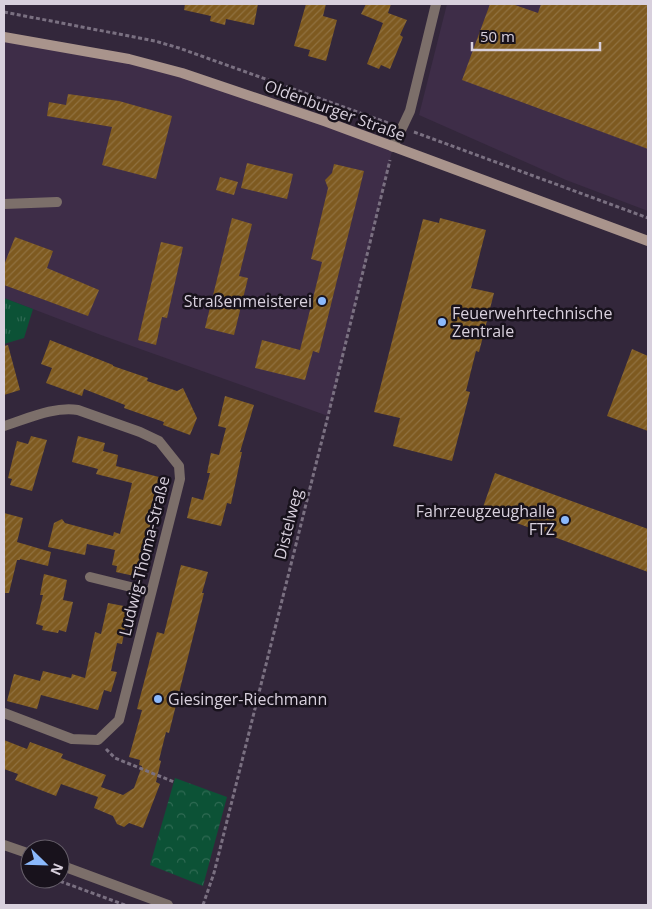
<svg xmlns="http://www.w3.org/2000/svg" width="652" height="909" font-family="'Open Sans',sans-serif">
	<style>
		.built { fill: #3e2d48 }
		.grass { fill: url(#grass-tufts) }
		.park { fill: url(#park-crowns) }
		.building { fill: url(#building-hatch) }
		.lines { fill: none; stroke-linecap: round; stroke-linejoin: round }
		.path { stroke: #7a7081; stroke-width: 3; stroke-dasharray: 4 2.5; stroke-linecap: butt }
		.minor { stroke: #7c6f6a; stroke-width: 10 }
		.tertiary { stroke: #7c6f6a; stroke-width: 10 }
		.secondary { stroke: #a9948c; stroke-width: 10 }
		.poi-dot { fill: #8bb9fc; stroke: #18121c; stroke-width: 2 }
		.labels { text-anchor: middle; stroke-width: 5; stroke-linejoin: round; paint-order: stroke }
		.street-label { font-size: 16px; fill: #d8d0dd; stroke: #18121c }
		.poi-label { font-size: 16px; fill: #d8d0dd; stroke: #18121c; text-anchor: end }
	</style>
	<defs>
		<pattern id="grass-tufts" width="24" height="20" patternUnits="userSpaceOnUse" patternTransform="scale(1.25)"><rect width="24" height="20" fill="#0c5236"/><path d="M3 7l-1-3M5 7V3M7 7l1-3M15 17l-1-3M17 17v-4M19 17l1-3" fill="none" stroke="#2f6a53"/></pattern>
		<pattern id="park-crowns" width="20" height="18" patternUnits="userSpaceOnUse" patternTransform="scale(1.25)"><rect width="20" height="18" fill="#0c5236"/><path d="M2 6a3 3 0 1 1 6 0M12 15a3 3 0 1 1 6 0" fill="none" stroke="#2f6a53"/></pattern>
		<pattern id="building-hatch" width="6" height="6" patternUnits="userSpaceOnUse" patternTransform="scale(1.25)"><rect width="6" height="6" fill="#7e5a20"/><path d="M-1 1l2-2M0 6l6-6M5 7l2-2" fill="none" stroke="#907140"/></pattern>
	</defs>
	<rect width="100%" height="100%" fill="#33273b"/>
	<!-- built -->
	<path class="built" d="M447 4H648V211L566 180 419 115Z
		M4 37 129 59 393 147 328 416 101 335 4 298Z"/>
	<!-- grass -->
	<path class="grass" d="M4 298 33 309 24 338 4 344Z"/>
	<!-- park -->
	<path class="park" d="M175 778 227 797 203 886 150 865Z"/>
	<!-- building -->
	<path class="building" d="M185 4H258L254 25 226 19 225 25 210 21 211 16 184 10Z
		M306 4H326L323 16 337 20 326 61 308 56 310 50 294 46Z
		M366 4H391L388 13 407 20 400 35 403 37 390 69 381 65 379 69 367 64 383 23 361 14Z
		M490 4H512L538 13 541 4H648V149L462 80Z
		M68 94 119 101 172 116 156 179 102 165 112 127 47 116 49 102 66 105Z
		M247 163 293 174 287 199 241 188Z
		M334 164 364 171 319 353 313 351 305 380 255 368 262 340 300 350 322 262 311 259 328 188 325 180 332 173Z
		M220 177 238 182 234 195 216 190Z
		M232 218 252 224 239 276 248 278 234 335 205 328Z
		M440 218 486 230 471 288 494 293 479 352 476 351 466 391 470 392 452 461 393 446 400 418 374 412 423 219 439 223Z
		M15 237 53 251 47 268 99 290 88 316 4 285V265Z
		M161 242 183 247 167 318 162 317 156 345 138 340Z
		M50 340 113 365V366L148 378 147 381 177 391 183 388 197 418 190 435 163 425 164 422 124 408 125 405 84 389 82 396 46 383 52 368 41 364Z
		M8 345 20 390 4 395V346Z
		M632 349 648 356V431L607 416Z
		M225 396 254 405 240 452H242L231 504 227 503 221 526 187 518 192 497 203 500 210 473H207L211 453 219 455 226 428 218 426Z
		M31 436 47 440 32 491 10 485 12 479 8 478 17 441 28 444Z
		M78 436 105 443 103 451 118 455 116 466 159 477 149 514 154 515 139 577 116 572 117 566 112 565 115 550 87 544 85 555 48 547 54 523 62 519 65 523 113 536 114 532 120 534 132 483 96 474 98 469 72 462Z
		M495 473 648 529V572L482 510Z
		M4 513 23 518 17 542 51 552 48 566 20 559V560H17L9 593H4Z
		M181 565 208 572 202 593H204L169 733 166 732 159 760 161 761 156 782 160 784 143 828 129 823 124 827 117 824 113 816 94 808 98 797 61 784 56 796 15 780 18 774 4 769V740L27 749 30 742 63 754 61 758 106 775 101 787 123 795 134 788 142 766 139 765 140 760 129 757 142 710 137 709 157 632 164 634Z
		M44 574 67 580 63 600 73 602 66 632 59 630 58 633 42 630 43 626 36 624 43 595H40Z
		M108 603 129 607 122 644 117 643 111 671 117 672 111 692 104 690 98 710 41 695 37 709 7 701 14 674 40 681 43 671 71 678 72 674 85 678 95 632 101 634Z"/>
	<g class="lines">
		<!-- path -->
		<path class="path" d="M4 12 155 41 179 48 391 124
			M414 132 648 218
			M106 749 115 758 174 782
			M23 868 30 870
			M54 879 125 905
			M203 905 214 873 328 416 390 160"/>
		<!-- minor -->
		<path class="minor" d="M393 147 410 111 436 4
			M4 204 57 202
			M4 426C27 419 54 406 78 410L140 432 159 441 179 466 180 479 119 720 98 740 72 739 4 713
			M90 577 151 592"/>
		<!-- tertiary -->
		<path class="tertiary" d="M4 845 30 854
			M60 865 168 905"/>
		<!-- secondary -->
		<path class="secondary" d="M4 37 129 59 182 73 327 122 648 241"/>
	</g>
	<!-- markers -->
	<g class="poi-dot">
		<circle cx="322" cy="301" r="5"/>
		<circle cx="442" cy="322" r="5"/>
		<circle cx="565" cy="520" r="5"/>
		<circle cx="158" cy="699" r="5"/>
	</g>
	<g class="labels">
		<!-- street labels -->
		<g class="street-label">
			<text transform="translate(335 110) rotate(20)" y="6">Oldenburger Straße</text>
			<text transform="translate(288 524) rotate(-76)" y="6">Distelweg</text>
			<text transform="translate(144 556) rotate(-76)" y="6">Ludwig-Thoma-Straße</text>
		</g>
		<!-- poi labels -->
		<g class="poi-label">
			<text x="312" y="307">Straßenmeisterei</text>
			<text x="452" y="319" text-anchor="start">Feuerwehrtechnische<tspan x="452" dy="18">Zentrale</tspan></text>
			<text x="555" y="517">Fahrzeugzeughalle<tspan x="555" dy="18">FTZ</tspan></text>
			<text x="168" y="705" text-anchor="start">Giesinger-Riechmann</text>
		</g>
	</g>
	<!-- border -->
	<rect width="652" height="909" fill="none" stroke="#d8d0dd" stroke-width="10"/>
	<!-- north arrow -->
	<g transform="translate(45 864) rotate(113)"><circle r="24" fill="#18121c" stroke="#655e69"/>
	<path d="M0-4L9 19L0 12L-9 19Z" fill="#8bb9fc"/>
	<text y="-8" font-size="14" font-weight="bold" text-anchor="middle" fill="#d8d0dd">N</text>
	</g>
	<!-- scale -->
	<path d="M472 42v8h128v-8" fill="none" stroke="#d8d0dd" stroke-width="2.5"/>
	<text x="480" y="42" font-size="15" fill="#d8d0dd" stroke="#18121c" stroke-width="4" paint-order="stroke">50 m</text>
</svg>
